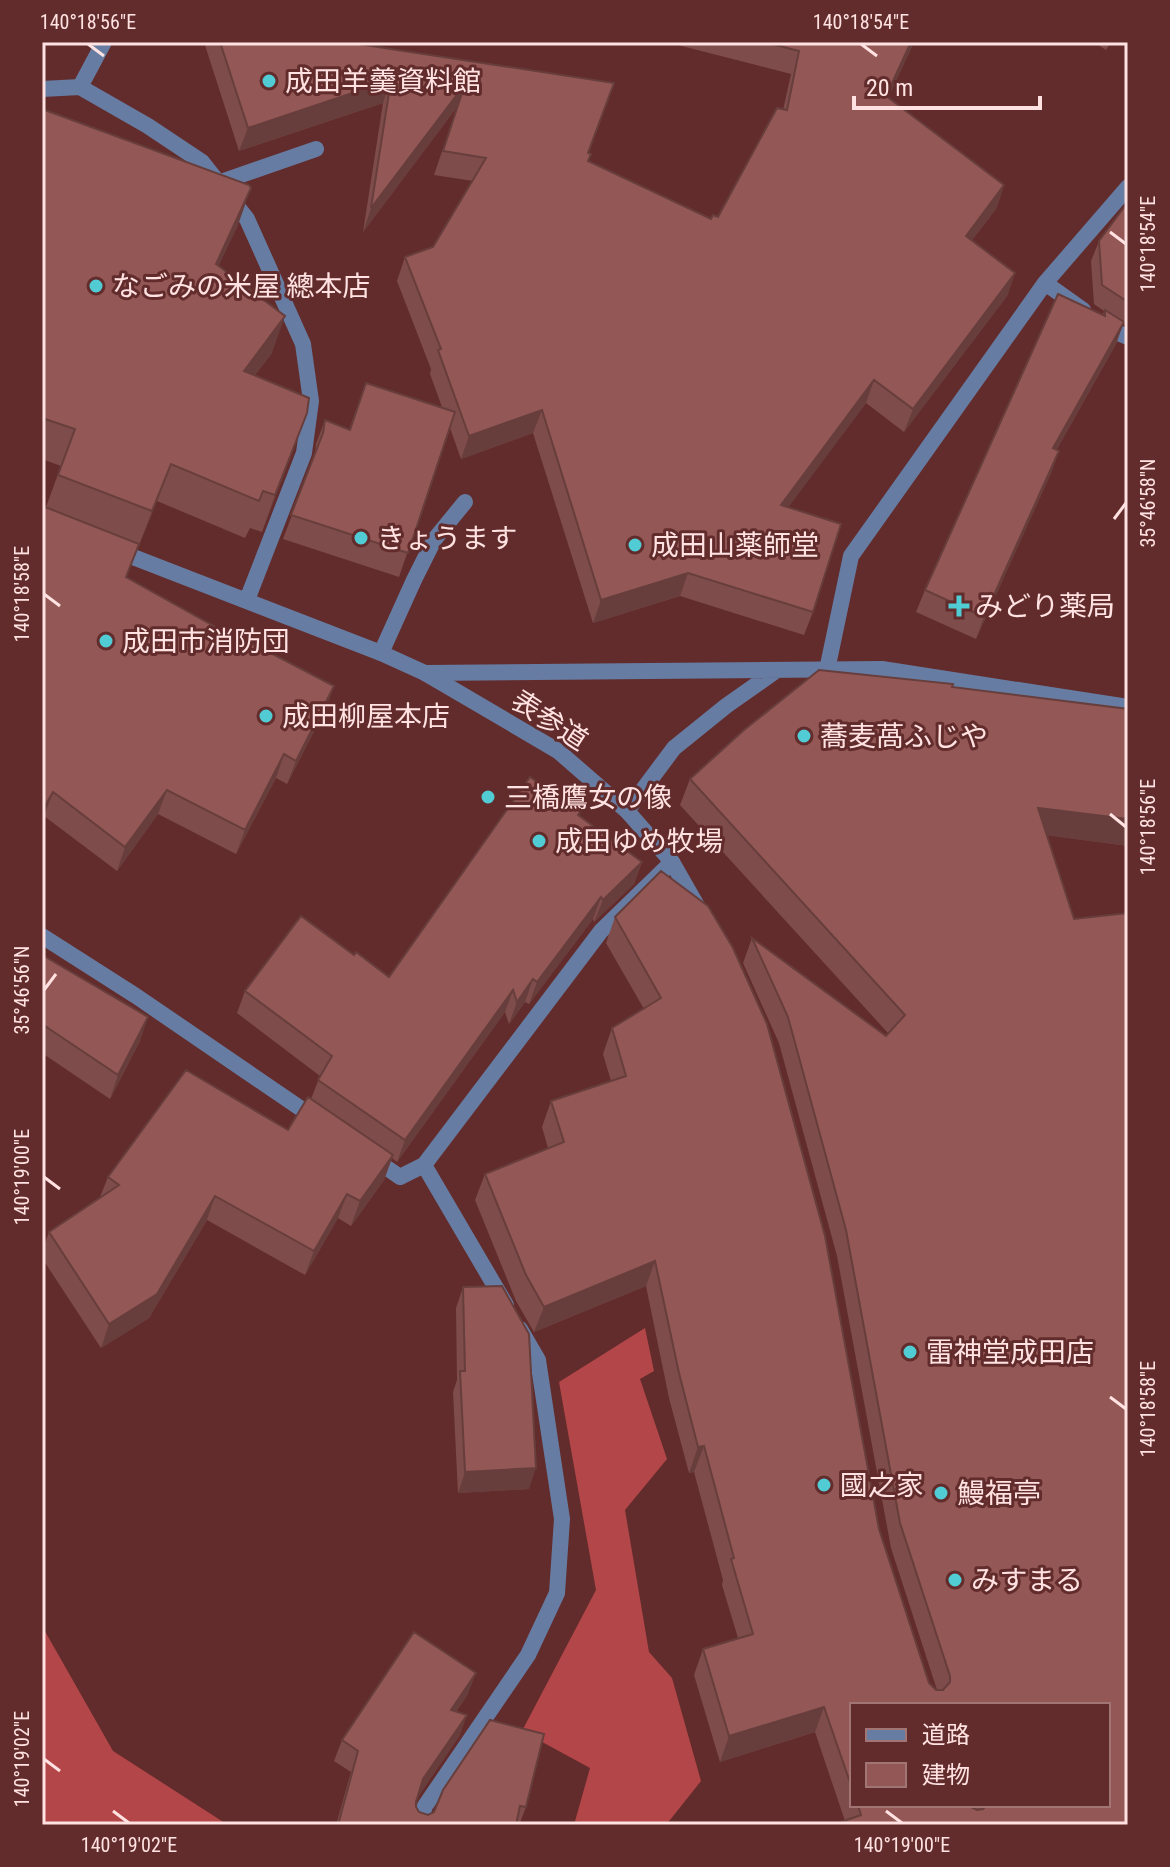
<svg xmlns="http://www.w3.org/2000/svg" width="1170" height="1867" font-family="'Roboto Condensed','Noto Sans JP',sans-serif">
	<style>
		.forest { fill: #b34648 }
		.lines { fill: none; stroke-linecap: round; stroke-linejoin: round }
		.service { stroke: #677ca2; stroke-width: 16 }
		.minor { stroke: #677ca2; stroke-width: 16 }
		.tertiary { stroke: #677ca2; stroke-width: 16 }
		.tree { fill: #b28988 }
		.wall { fill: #7e4c4a; fill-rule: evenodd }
		.shaded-wall { fill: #673e3c }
		.building { fill: #935856; stroke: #673e3c; stroke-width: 2 }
		.ticks { fill: none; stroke: #ffe2e1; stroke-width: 3 }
		.poi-dot { fill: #51ccd5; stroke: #622c2c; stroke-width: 3 }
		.labels { text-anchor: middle; stroke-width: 6; stroke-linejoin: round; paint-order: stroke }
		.poi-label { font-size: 28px; fill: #ffe2e1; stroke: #622c2c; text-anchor: start }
		.street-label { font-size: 28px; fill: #ffe2e1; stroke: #622c2c }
		.neatline { fill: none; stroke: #ffe2e1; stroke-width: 3 }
		.ticks-label { font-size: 20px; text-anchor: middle; fill: #ffe2e1 }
	</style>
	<rect width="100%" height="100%" fill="#622c2c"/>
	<!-- forest -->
	<path class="forest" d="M645 1328 654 1371 640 1379 667 1459 625 1510 649 1652 672 1678 701 1781 666 1825H574L590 1768 522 1731 596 1590 559 1382Z
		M42 1626 113 1751 228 1825H42Z"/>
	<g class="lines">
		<!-- service -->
		<path class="service" d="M218 183 316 149
			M381 653 414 580 434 540 465 502
			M42 936 136 996 319 1121
			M371 1157 400 1177 424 1165 601 931 672 862
			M424 1165 506 1305
			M419 1825 425 1806 528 1655 557 1593 562 1519 538 1360 520 1329"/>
		<!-- minor -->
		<path class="minor" d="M80 87 104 42
			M42 89 80 87 148 126 202 162 247 219 303 344 311 401 304 453 247 600
			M1045 283 1083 310
			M1102 323 1113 331 1128 337
			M115 550 381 653 425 673 558 751 627 811 672 862 700 911
			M827 670 851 556 1045 283 1128 187"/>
		<!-- tertiary -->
		<path class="tertiary" d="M425 673 882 669 1128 707
			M627 811 674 748 726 706 777 670"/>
	</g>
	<!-- trees -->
	<circle class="tree" cx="376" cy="716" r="12"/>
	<!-- wall -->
	<path class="wall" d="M204 42H345L588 153 589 161 711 219 718 217 783 110 791 74 666 42H914L888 98 1004 185 996 209 972 240 1015 273 1007 296 904 432 866 403 788 507 813 612 804 635 680 596 593 623 533 433 461 459 450 428 399 577 283 539 315 454 316 444 325 420 349 430 366 383 442 407 430 374 431 369 397 281 405 257 433 247 473 181 434 175 457 107 363 232 383 103 239 151Z
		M1094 42H1111L1106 50Z
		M42 109 238 225 218 266 272 353 255 375 293 450 262 532 250 528 245 538 157 501 126 577 239 640 334 686 325 710 287 784 276 778 236 854 158 814 117 871 44 816 46 507 61 466 42 459Z
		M1128 202V323L1127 325 1123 323 1116 344 1057 449 1059 451 1051 473 976 639 916 612 925 590 1103 315 1104 311 1094 304 1091 261 1099 241Z
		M952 687 1128 709V846L1047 835 1128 1825 845 1821 815 1732 720 1762 694 1675 703 1649 738 1638 722 1585 723 1580 694 1472 689 1473 669 1398 646 1286 534 1332 516 1301 475 1200 485 1174 548 1148 542 1127 551 1101 611 1081 603 1054 612 1028 644 1009 606 943 615 917 661 871 929 1683 937 1690 891 1548 837 1256 779 1043 743 963 752 938 886 1036 888 1033 680 805 690 779ZM852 1705 1108 1805H973L974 1809 971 1807 970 1805H852Z
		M579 815 642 862 634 884 594 922 593 919 529 1004 525 1002 509 1024 505 1012 397 1162 392 1158 384 1180 351 1226 338 1218 305 1275 207 1220 149 1318 101 1348 42 1258V1251L49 1232 100 1197 108 1177 288 1130 311 1099 320 1076 237 1013 245 991 354 955 389 977Z
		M42 955 140 1041 110 1099 42 1053Z
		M463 1287 529 1489 458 1493 453 1392 457 1380 456 1308Z
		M468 1694 456 1712 460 1735 417 1798 416 1807 419 1812 428 1815 434 1812 443 1790 526 1807 519 1825H336L351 1772 334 1761 342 1740Z"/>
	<!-- shaded-wall -->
	<path class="shaded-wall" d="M911 42H914L878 120 886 96Z
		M391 80 383 103 239 151 248 128Z
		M465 84 457 107 363 232 371 208Z
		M1004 185 996 209 957 259 966 236Z
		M251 188 238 225 202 301 216 264Z
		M1015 273 1007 296 904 432 913 409Z
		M285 316 272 353 230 408 244 371Z
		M1124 322 1116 344 1045 470 1053 448Z
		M874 380 866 403 773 528 781 505Z
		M542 410 533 433 461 459 469 436Z
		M307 413 293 450 262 532 275 495Z
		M1059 451 1051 473 976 639 984 617Z
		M171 464 157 501 138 548 152 511Z
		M688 573 680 596 593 623 601 600Z
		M334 686 325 710 287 784 296 761Z
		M284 754 276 778 236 854 245 830Z
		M167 790 158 814 117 871 125 847Z
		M53 792 44 816 42 820V811Z
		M1038 808 1128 819V846L1029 833Z
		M642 862 634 884 594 922 603 900Z
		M601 897 593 919 529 1004 537 982Z
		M533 979 525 1002 509 1024 517 1002Z
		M513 990 505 1012 397 1162 405 1140Z
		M148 1017 140 1041 110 1099 118 1075Z
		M393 1155 384 1180 351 1226 360 1201Z
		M347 1194 338 1218 305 1275 314 1251Z
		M215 1196 207 1220 149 1318 101 1348 109 1324Z
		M655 1261 646 1286 534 1332 544 1307Z
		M704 1446 694 1472 689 1473 698 1447Z
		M536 1468 529 1489 458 1493 465 1472Z
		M476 1673 468 1694 443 1731 451 1710Z
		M824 1707 815 1732 720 1762 729 1736Z
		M467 1715 460 1735 416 1800 423 1779Z"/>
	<!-- building -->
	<path class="building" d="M220 42H345L614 83 588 153 591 154 588 161 711 219 713 215 718 217 777 108 787 110 799 51 764 42H911L886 96 1004 185 966 236 1015 273 913 409 874 380 781 505 841 524 813 612 688 573 601 600 542 410 469 436 438 350 441 349 405 257 433 247 486 158 443 151 465 84 371 208 391 80 248 128Z
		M42 109 249 185 251 188 216 264 285 316 244 371 309 398 307 413 275 495 263 491 259 501 171 464 152 511 58 475 75 429 42 418Z
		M1128 202V302L1102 285 1099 241Z
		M1058 294 1105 316V310L1124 322 1053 448 1059 451 984 617 925 590Z
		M366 383 455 412 408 553 291 515 323 433 325 420 350 430Z
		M45 507 139 544 126 577 239 640 240 637 334 686 296 761 284 754 245 830 167 790 125 847 53 792 42 811V515Z
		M819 670 953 684 952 687 1128 709V819L1038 808 1074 919 1128 913V1825L835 1824 861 1815 858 1805H970L971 1807 977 1810 983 1809 987 1805H1108V1705H852V1788L824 1707 729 1736 703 1649 753 1634 731 1559 734 1558 704 1446 698 1447 679 1373 655 1261 544 1307 526 1275 485 1174 564 1142 551 1101 626 1076 612 1028 661 998 615 917 661 871 708 906 733 948 767 1024 825 1236 879 1529 929 1683 936 1690H943L950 1682V1676L900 1523 846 1230 788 1017 752 938 886 1036 905 1015 690 779 744 730Z
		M530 777 580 812 578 815 642 862 603 900 601 897 537 982 533 979 517 1002 513 990 405 1140 318 1080 332 1056 245 991 301 916 354 955 356 952 389 977Z
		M42 955 148 1017 118 1075 42 1024Z
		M186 1070 288 1130 308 1097 393 1155 360 1201 347 1194 314 1251 215 1196 157 1294 109 1324 49 1232 119 1185 108 1177Z
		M502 1286 529 1334 536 1468 465 1472 460 1371H465L463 1287Z
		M414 1632 476 1673 451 1710 467 1715 423 1779 416 1802V1807L419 1812 428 1815 434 1812 443 1790 490 1720 544 1734 526 1807 520 1806 516 1825H338L358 1751 342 1740Z"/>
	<!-- ticks -->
	<path class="ticks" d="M88 44 104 56M861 44 877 56M1110 232 1126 244M1114 519 1126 503M44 594 60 606M1110 814 1126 827M44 990 56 974M44 1177 60 1189M1110 1397 1126 1409M44 1759 60 1771M113 1811 129 1823M886 1811 902 1823"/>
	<!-- markers -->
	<g class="poi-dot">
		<circle cx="269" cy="81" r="8"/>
		<circle cx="96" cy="286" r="8"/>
		<circle cx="361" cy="538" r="8"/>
		<circle cx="635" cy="545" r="8"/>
		<path d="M955 594h8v8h8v8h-8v8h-8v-8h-8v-8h8z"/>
		<circle cx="106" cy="641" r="8"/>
		<circle cx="266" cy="716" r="8"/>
		<circle cx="804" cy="736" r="8"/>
		<circle cx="488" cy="797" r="8"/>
		<circle cx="539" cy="841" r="8"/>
		<circle cx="910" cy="1352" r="8"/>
		<circle cx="824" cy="1485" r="8"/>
		<circle cx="941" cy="1493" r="8"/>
		<circle cx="955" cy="1580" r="8"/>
	</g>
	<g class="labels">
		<!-- poi labels -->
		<g class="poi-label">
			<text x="285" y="91">成田羊羹資料館</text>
			<text x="112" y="296">なごみの米屋 總本店</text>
			<text x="377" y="548">きょうます</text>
			<text x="651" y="555">成田山薬師堂</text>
			<text x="975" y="616">みどり薬局</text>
			<text x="122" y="651">成田市消防団</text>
			<text x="282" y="726">成田柳屋本店</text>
			<text x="820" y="746">蕎麦萵ふじや</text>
			<text x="504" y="807">三橋鷹女の像</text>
			<text x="555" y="851">成田ゆめ牧場</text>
			<text x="926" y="1362">雷神堂成田店</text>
			<text x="840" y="1495">國之家</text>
			<text x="957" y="1503">鰻福亭</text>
			<text x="971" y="1590">みすまる</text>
		</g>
		<!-- street labels -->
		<g class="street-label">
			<text transform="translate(550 720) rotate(33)" y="10">表参道</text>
		</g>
	</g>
	<!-- border -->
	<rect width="1170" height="1867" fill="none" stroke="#622c2c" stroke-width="88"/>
	<!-- legend -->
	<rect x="850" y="1703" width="260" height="104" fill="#622c2c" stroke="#a17574" stroke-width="2"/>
	<rect x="866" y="1729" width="40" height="12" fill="#677ca2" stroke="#a17574" stroke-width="2"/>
	<text x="922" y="1743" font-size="24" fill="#ffe2e1">道路</text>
	<rect x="866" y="1763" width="40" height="24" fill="#935856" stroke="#a17574" stroke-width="2"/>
	<text x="922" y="1783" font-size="24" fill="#ffe2e1">建物</text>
	<!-- scale -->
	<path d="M854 96v12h186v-12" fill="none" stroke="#ffe2e1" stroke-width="4"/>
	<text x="866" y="96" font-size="24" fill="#ffe2e1" stroke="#622c2c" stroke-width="6" paint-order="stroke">20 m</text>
	<rect x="44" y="44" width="1082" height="1779" class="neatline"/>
	<g class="ticks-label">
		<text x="88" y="29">140°18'56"E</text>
		<text x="861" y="29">140°18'54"E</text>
		<text transform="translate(1148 244) rotate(-90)" y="7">140°18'54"E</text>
		<text transform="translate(1148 503) rotate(-90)" y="7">35°46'58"N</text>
		<text transform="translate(22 594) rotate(-90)" y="7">140°18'58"E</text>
		<text transform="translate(1148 827) rotate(-90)" y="7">140°18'56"E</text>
		<text transform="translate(22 990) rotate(-90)" y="7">35°46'56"N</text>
		<text transform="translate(22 1177) rotate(-90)" y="7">140°19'00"E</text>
		<text transform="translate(1148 1409) rotate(-90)" y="7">140°18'58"E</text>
		<text transform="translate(22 1759) rotate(-90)" y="7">140°19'02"E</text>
		<text x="129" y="1852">140°19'02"E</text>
		<text x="902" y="1852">140°19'00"E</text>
	</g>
</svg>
